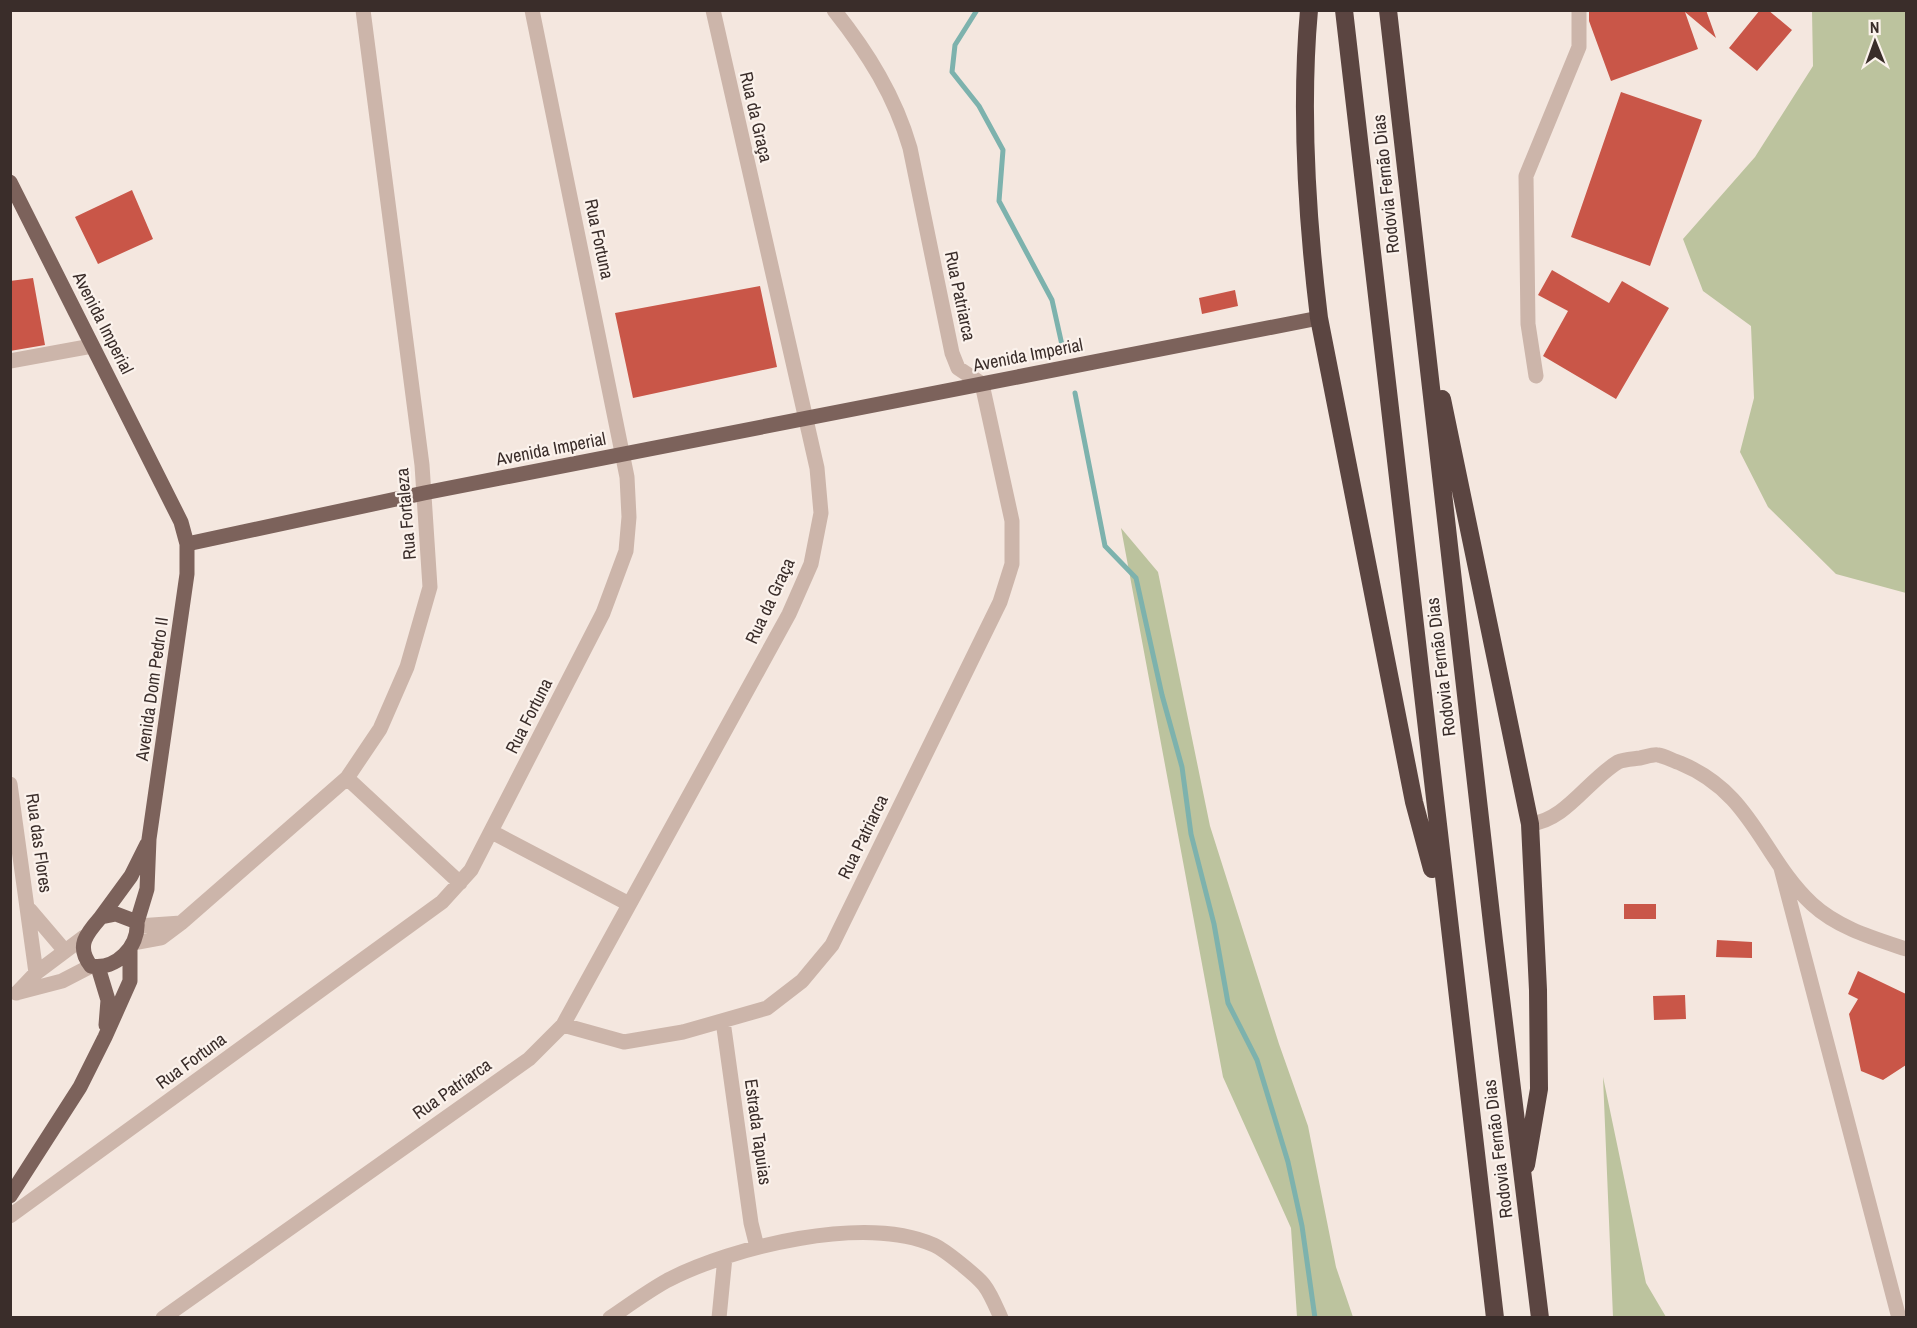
<svg xmlns="http://www.w3.org/2000/svg" width="1917" height="1328" font-family="'Archivo Narrow',sans-serif">
	<style>
		.green { fill: #bcc39e }
		.lines { fill: none; stroke-linecap: round; stroke-linejoin: round }
		.stream { stroke: #7db2ad; stroke-width: 5 }
		.building { fill: #c95648 }
		.minor { stroke: #ccb5aa; stroke-width: 15 }
		.major { stroke: #7c625b; stroke-width: 15 }
		.highway { stroke: #5b4541; stroke-width: 18 }
		.labels { text-anchor: middle; stroke-width: 4.5; stroke-linejoin: round; paint-order: stroke }
		.street-label { font-size: 18px; fill: #3a2d2a; stroke: #fbf2ec }
	</style>
	<rect width="100%" height="100%" fill="#f4e7df"/>
	<!-- green -->
	<path class="green" d="M1812 11H1906V593L1836 574 1768 507 1740 452 1754 398 1751 326 1703 291 1683 239 1755 157 1813 66Z
		M1121 528 1158 572 1210 826 1279 1044 1308 1126 1336 1267 1353 1317H1297L1291 1228 1223 1077Z
		M1603 1077 1646 1283 1666 1317H1613Z"/>
	<g class="lines">
		<!-- stream -->
		<path class="stream" d="M977 10 955 45 952 72 979 106 1003 150 999 201 1052 300 1062 345
			M1075 393 1105 546 1136 578 1162 695 1182 767 1191 834 1214 924 1228 1003 1257 1060 1288 1162 1302 1226 1315 1318"/>
	</g>
	<!-- building -->
	<path class="building" d="M1589 10H1706L1716 38 1685 12 1698 49 1611 81 1589 21Z
		M1760 10H1768L1792 30 1757 71 1729 48Z
		M1621 92 1702 120 1650 266 1571 237Z
		M132 190 153 239 98 264 75 217Z
		M1552 270 1609 303 1622 281 1669 308 1616 399 1543 356 1568 311 1538 295Z
		M33 278 45 345 10 351V281Z
		M760 286 777 367 633 398 615 313Z
		M1235 290 1238 306 1202 314 1199 298Z
		M1624 904H1656V919H1624Z
		M1717 940 1752 942V958L1716 957Z
		M1858 971 1906 994V1065L1883 1080 1861 1071 1849 1014 1858 999 1848 994Z
		M1685 995 1686 1019 1654 1020 1653 996Z"/>
	<g class="lines">
		<!-- minor -->
		<path class="minor" d="M10 361 92 346
			M1536 376 1528 324 1526 176 1579 47V10
			M347 778 460 883
			M10 784 36 973
			M1530 824C1565 821 1588 780 1618 762 1624 759 1633 759 1640 758 1646 757 1653 754 1658 755 1665 756 1673 761 1680 763 1753 793 1761 856 1812 904 1838 928 1873 938 1906 949
			M492 832 629 904
			M1781 868 1899 1318
			M30 910 65 951
			M138 926 181 923
			M134 943 161 938 181 923 347 778 380 729 407 667 430 587 422 465 363 10
			M16 993 62 981 91 966
			M17 993 36 973 84 937
			M723 1021 751 1223 757 1247
			M563 1025 789 614 811 564 821 513 817 468 713 10
			M10 1216 442 902 471 870 603 613 626 551 629 517 627 477 532 10
			M163 1318 529 1059 563 1025 624 1042 683 1032 767 1008 802 981 832 945 1000 602 1012 564V521L982 384 958 368 952 353 910 148C895 96 868 53 834 10
			M610 1318C629 1305 648 1291 668 1280 732 1247 865 1214 934 1245 945 1250 977 1276 984 1285 991 1294 996 1307 1001 1318
			M719 1318 725 1257"/>
		<!-- major -->
		<path class="major" d="M10 182 181 522 187 544 424 493 1319 318
			M116 914 137 922C139 947 116 970 91 966 75 946 87 933 101 917Z
			M101 917 131 876 147 844
			M137 922 147 889 149 839 187 574V544
			M98 967 108 1000 106 1025
			M10 1196 80 1087 105 1037 130 981V950"/>
		<!-- highway -->
		<path class="highway" d="M1309 10C1300 110 1307 219 1319 318L1414 802 1432 869
			M1344 10 1495 1318
			M1388 10 1494 941 1540 1318
			M1442 399 1530 824 1538 990 1539 1089 1526 1165"/>
	</g>
	<g class="labels">
		<!-- street labels -->
		<g class="street-label">
			<text transform="translate(756 117) rotate(77)" y="6">Rua da Graça</text>
			<text transform="translate(1386 184) rotate(-96)" y="6">Rodovia Fernão Dias</text>
			<text transform="translate(599 239) rotate(78)" y="6">Rua Fortuna</text>
			<text transform="translate(960 296) rotate(78)" y="6">Rua Patriarca</text>
			<text transform="translate(103 323) rotate(63)" y="6">Avenida Imperial</text>
			<text transform="translate(1028 355) rotate(-11)" y="6">Avenida Imperial</text>
			<text transform="translate(551 449) rotate(-11)" y="6">Avenida Imperial</text>
			<text transform="translate(406 514) rotate(-95)" y="6">Rua Fortaleza</text>
			<text transform="translate(770 601) rotate(-65)" y="6">Rua da Graça</text>
			<text transform="translate(1441 667) rotate(-97)" y="6">Rodovia Fernão Dias</text>
			<text transform="translate(152 689) rotate(-82)" y="6">Avenida Dom Pedro II</text>
			<text transform="translate(529 716) rotate(-63)" y="6">Rua Fortuna</text>
			<text transform="translate(863 837) rotate(-64)" y="6">Rua Patriarca</text>
			<text transform="translate(39 843) rotate(82)" y="6">Rua das Flores</text>
			<text transform="translate(191 1061) rotate(-36)" y="6">Rua Fortuna</text>
			<text transform="translate(452 1089) rotate(-35)" y="6">Rua Patriarca</text>
			<text transform="translate(758 1132) rotate(82)" y="6">Estrada Tapuias</text>
			<text transform="translate(1498 1149) rotate(-97)" y="6">Rodovia Fernão Dias</text>
		</g>
	</g>
	<!-- border -->
	<rect width="1917" height="1328" fill="none" stroke="#3a2d2a" stroke-width="24"/>
	<!-- north arrow -->
	<g transform="translate(1875 42) rotate(359)" stroke="#fbf2ec" stroke-width="4.5" paint-order="stroke">
	<path d="M0-4.5L10 22L0 15L-10 22Z" fill="#3a2d2a"/>
	<text y="-9" font-size="16" font-weight="bold" text-anchor="middle" fill="#3a2d2a">N</text>
	</g>
</svg>
